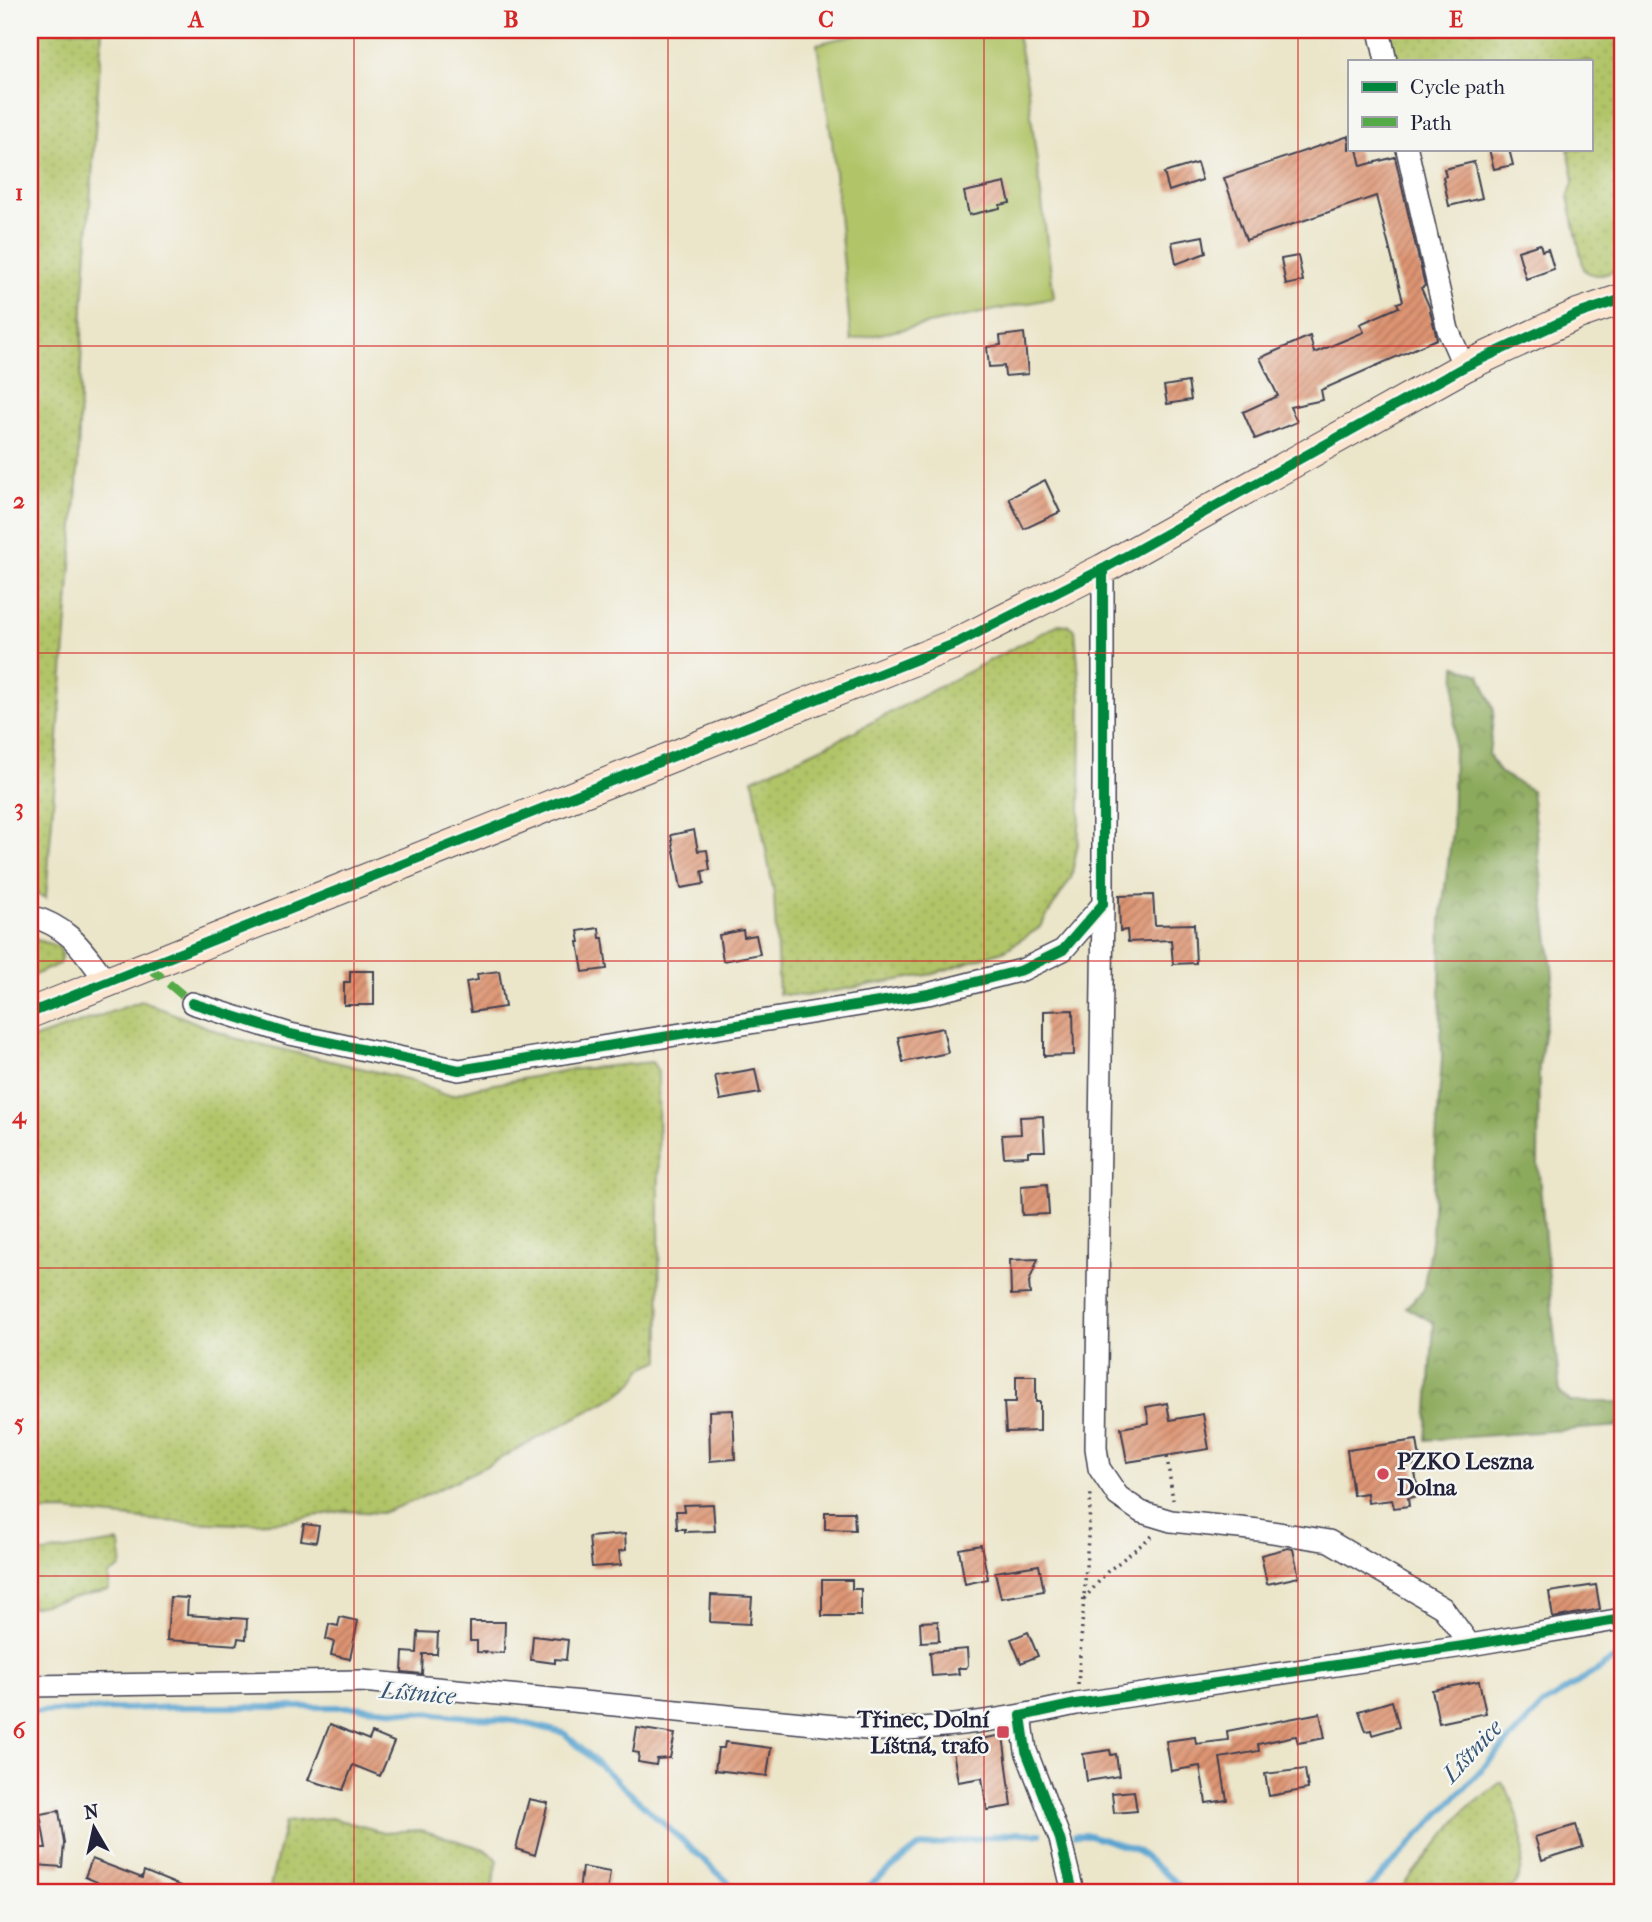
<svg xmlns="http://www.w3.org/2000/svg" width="1652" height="1922" font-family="'IM FELL French Canon',serif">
<defs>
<pattern id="grass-dots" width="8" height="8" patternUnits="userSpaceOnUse" patternTransform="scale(1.75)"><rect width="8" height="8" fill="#b1c468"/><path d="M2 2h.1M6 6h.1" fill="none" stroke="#98a85b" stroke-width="1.8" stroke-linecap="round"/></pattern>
<pattern id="forest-crowns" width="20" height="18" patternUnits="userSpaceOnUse" patternTransform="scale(1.75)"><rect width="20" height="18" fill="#8caa5c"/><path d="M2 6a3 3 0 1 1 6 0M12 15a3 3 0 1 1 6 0" fill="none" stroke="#728a4d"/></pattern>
<pattern id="building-hatch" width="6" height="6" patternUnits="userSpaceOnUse" patternTransform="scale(1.75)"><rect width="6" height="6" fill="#dd9472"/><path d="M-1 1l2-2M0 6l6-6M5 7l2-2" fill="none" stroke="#b3785f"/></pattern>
</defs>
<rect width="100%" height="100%" fill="#f6f6f2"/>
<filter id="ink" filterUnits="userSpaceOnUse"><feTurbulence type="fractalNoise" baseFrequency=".0143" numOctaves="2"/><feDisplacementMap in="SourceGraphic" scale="14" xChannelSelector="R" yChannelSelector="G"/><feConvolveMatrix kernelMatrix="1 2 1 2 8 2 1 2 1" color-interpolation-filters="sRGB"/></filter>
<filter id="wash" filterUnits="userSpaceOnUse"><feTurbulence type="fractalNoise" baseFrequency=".00686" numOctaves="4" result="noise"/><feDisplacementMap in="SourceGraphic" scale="28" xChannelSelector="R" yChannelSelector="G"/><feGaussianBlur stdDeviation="1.57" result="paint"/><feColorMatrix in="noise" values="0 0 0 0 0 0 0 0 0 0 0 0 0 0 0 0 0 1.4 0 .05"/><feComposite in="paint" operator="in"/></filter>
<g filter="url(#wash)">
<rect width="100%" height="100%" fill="#ebe5c9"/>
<path fill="url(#grass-dots)" stroke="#6a7352" stroke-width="2" d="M30 30H102L83 308 77 486 46 898 30 892Z
M1388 30H1622V268C1608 273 1598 280 1584 270L1568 197 1574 180 1568 149H1591V61H1395Z
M1059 624 1068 625 1075 630 1081 699 1080 812 1078 843 1071 878 1039 928 1005 950 933 974 805 996 779 994 774 894 753 779 836 741Z
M30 938 58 946 62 954 59 964 30 977Z
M142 1001 234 1038 411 1080 442 1094 455 1095 474 1088 568 1070 652 1062 658 1071 660 1360 643 1368 635 1381 618 1395 486 1466 414 1501 381 1513 344 1511 284 1521 236 1524 162 1521 64 1511 30 1512V1040Z
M117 1542 120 1545 122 1561 120 1568 109 1575V1590L30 1607V1555Z
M1501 1782C1521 1804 1534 1871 1508 1892H1400L1405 1883 1465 1810Z
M331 1818 384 1832 421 1830 484 1849 498 1860 491 1892H269L285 1822Z"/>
<path fill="url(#forest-crowns)" stroke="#57664c" stroke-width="2" d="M1456 666 1480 675 1494 711 1489 755 1499 772 1531 790 1553 976 1539 1067 1538 1164 1560 1393 1571 1402H1622V1426L1426 1440 1434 1323 1406 1307 1423 1291 1432 1235 1436 1140 1442 1058 1440 993 1441 920 1452 832Z"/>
<path fill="#b1c468" stroke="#6a7352" stroke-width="2" d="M873 30H1016L1027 83 1054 298 851 340 832 141 817 44Z"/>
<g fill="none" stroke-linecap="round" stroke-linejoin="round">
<path stroke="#56a3cf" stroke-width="6" d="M30 1712 184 1707H354L516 1721 564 1733 739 1892
M1075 1835H1090L1136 1850 1188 1892
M861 1892 918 1847 1017 1833 1040 1834
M1365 1892 1543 1705 1622 1654"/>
</g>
<g id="blocks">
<path fill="url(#building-hatch)" d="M1349 136V149H1357L1361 166 1395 157 1425 286 1421 288 1429 306 1437 339 1321 390 1323 400 1290 407 1297 422 1255 439 1243 412 1278 396 1260 358 1310 336 1314 353 1364 332 1360 324 1399 307 1397 303 1403 301 1376 196 1246 240 1224 178Z
M1489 149H1509L1513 165 1494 169Z
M1474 162 1482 198 1449 206 1443 177 1446 176 1444 169Z
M1197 163 1202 180 1169 191 1164 173Z
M1005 183 1010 203 1000 205V208L969 215 964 192Z
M1203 236 1206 253 1176 264 1172 242Z
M1540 244 1542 251 1548 249 1554 269 1526 279 1518 251Z
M1298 256 1303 281 1286 285 1281 259Z
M1024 333 1028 374 1005 376 1004 366 989 367 987 347 1001 345 1000 336Z
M1188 382 1191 400 1167 404 1164 386Z
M1045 480 1060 512 1024 529 1009 498Z
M694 830 698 851 707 850 710 870 702 871 704 884 681 888 671 835Z
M1153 895 1155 925 1194 924 1196 963 1173 964 1171 940 1128 942 1127 930 1120 931 1119 896Z
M599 928 600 938H603L607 969 583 972 578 942H580L578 931Z
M743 930 744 937 756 935 760 954 723 961 719 935Z
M350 971H374V1005H344V982H350Z
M499 971 505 1007 471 1012 466 982 478 980 477 974Z
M1073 1010 1074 1055 1044 1056V1011Z
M943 1028 948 1053 903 1062 898 1037Z
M755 1069 760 1093 720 1100 715 1076Z
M1043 1116 1045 1151H1028V1156L1004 1157 1002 1135 1021 1134 1020 1117Z
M1047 1184 1049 1214 1022 1215 1021 1186Z
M1038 1259 1029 1282 1030 1294 1011 1295 1010 1260Z
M1016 1376H1036V1402H1040V1431L1006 1432 1004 1402H1016Z
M1167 1403 1170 1420 1203 1414 1209 1449 1127 1462 1121 1428 1149 1423 1146 1407Z
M733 1410 735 1459 710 1461 709 1411Z
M1417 1440 1420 1459 1413 1460 1419 1496 1408 1498 1409 1506 1394 1508 1392 1500 1368 1503 1367 1493 1353 1495 1347 1450Z
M713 1504 715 1531 685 1532V1529H677L676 1511H684L683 1505Z
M825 1512H854L855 1530 825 1529Z
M304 1524 319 1526 316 1542 301 1540Z
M625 1534 626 1550 619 1551 621 1565 592 1567 589 1537Z
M981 1545 988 1579 965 1584 959 1549Z
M1288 1548 1293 1549 1299 1577 1267 1584 1261 1555Z
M1039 1565 1044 1591 1001 1598 995 1572Z
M822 1580H852V1589H861V1616H822Z
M1596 1585 1600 1609 1553 1618 1549 1592Z
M711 1595 752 1597 750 1624 710 1622Z
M170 1597 188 1598 187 1615 247 1619 246 1639 238 1638 237 1645 167 1640Z
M340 1617 358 1621 350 1659 331 1655 334 1642 326 1639 329 1624 338 1626Z
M938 1621 939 1641 921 1642 920 1622Z
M470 1622H505L504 1653 477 1652V1641H470Z
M418 1632 438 1633 437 1654H423L422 1674 402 1672 403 1652 417 1653Z
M1028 1632 1038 1656 1021 1663 1011 1639Z
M533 1636 568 1640 566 1660 555 1659V1663L531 1660Z
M967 1649 968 1665 966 1668H958L959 1674 932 1676 930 1652Z
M1479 1681 1486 1713 1439 1723 1432 1690Z
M1392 1701 1399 1727 1372 1735 1371 1730 1366 1731 1359 1711Z
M1320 1713 1325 1738 1298 1743 1296 1736 1290 1737 1258 1744 1259 1751 1220 1758 1227 1800 1206 1803 1200 1766 1171 1771 1166 1741 1195 1737 1196 1744 1228 1740 1227 1731Z
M330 1724 369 1740 372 1733 394 1742 380 1776 353 1765 343 1790 308 1780Z
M637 1728 675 1734 670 1758 657 1759 656 1765 638 1762 639 1753 633 1752Z
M1003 1735 1012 1806 987 1810 982 1778 958 1782 952 1744Z
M725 1742 771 1748 767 1776 715 1770 718 1748H724Z
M1110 1750 1111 1755 1116 1754 1119 1776 1087 1781 1083 1754Z
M1305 1769 1308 1789 1269 1796 1265 1774Z
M1134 1791 1137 1811 1114 1813 1112 1793Z
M529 1799 548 1803 535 1855 516 1849Z
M59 1811 64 1843 62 1867 36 1865 38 1848H46L40 1814Z
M1576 1825 1583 1847 1542 1860 1535 1837Z
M92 1859 142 1878 144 1871 195 1892H93L97 1882 85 1877Z
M582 1867 610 1872 607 1892H579Z"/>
</g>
</g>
<g filter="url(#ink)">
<use href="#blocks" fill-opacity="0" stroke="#403f50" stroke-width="2"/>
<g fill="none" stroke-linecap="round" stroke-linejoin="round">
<defs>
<path id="street" d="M1379 30 1386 61
M1407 149 1448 330 1464 367
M1103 904 1096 1448 1099 1468 1118 1496 1141 1512 1171 1521 1259 1530 1329 1541 1443 1608 1470 1645
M30 916C71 927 83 951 107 982
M192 1003 290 1034 459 1070 928 994 1022 970 1063 950 1103 904V569
M30 1686 362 1681 877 1730C944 1729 1010 1719 1076 1704L1470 1645 1622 1619
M1021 1716 1026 1751 1060 1839 1073 1892"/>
<path id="secondary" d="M30 1013 957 643 1103 569 1464 367 1578 314 1622 299"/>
</defs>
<use href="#street" stroke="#403f50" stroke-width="24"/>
<use href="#secondary" stroke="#403f50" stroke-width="32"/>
<path stroke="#403f50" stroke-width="3.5" stroke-dasharray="2 5" stroke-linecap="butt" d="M1167 1457 1173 1500
M1084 1599 1107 1572 1152 1536
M1078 1685 1091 1493"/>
<use href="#street" stroke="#fff" stroke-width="21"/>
<use href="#secondary" stroke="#fbe5cf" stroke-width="30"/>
<path stroke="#53aa46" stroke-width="9" stroke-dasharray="18 9" stroke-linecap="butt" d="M148 966 192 1003"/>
<defs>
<path id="cycleway" d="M192 1003 290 1034 459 1070 928 994 1022 970 1063 950 1103 904V569
M30 1013 957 643 1103 569 1464 367 1578 314 1622 299
M1073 1892 1060 1839 1026 1751 1021 1716 1076 1704 1470 1645 1622 1619"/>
</defs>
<use href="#cycleway" stroke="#f6f6f2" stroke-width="15"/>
<use href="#cycleway" stroke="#00873e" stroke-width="10"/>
</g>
</g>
<path fill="none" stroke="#d62828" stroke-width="2" stroke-opacity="0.55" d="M354 30V1892M668 30V1892M984 30V1892M1298 30V1892M30 346H1622M30 653H1622M30 961H1622M30 1268H1622M30 1576H1622"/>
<g fill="#d1495b" stroke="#f6f6f2" stroke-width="2.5">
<circle cx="1383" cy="1474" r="7"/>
<rect x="996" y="1725" width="14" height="14" rx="3.5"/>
</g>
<g text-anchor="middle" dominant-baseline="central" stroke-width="5" stroke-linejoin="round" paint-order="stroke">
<g font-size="23" font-weight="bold" fill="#22223b" stroke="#f6f6f2" text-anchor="start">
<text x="1397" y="1461">PZKO Leszna<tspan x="1397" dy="26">Dolna</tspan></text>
<text x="989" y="1719" text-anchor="end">Třinec, Dolní<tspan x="989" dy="26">Líštná, trafo</tspan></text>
</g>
<g font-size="24" font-style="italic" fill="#375676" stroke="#f6f6f2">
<text transform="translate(418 1693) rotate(5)">Líštnice</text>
<text transform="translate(1472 1751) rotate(-47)">Líštnice</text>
</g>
</g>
<rect width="1652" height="1922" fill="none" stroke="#f6f6f2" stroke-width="77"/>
<rect x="1348" y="60" width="245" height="91" fill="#f6f6f2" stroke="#a1a1a9" stroke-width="2"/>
<rect x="1362" y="82" width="35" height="10" fill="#00873e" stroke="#a1a1a9" stroke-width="2"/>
<text x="1410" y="94" font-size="21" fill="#22223b">Cycle path</text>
<rect x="1362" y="117" width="35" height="10" fill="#53aa46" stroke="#a1a1a9" stroke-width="2"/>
<text x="1410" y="130" font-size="21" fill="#22223b">Path</text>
<g transform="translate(94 1828) rotate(351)" stroke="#f6f6f2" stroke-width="5" paint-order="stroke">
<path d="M0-5L12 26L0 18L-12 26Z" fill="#22223b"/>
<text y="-10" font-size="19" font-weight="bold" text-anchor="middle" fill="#22223b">N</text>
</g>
<rect x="38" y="38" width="1576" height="1846" fill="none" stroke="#d62828" stroke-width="2.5"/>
<g font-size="23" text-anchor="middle" font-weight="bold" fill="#d62828">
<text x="196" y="27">A</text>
<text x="511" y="27">B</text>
<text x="826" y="27">C</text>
<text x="1141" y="27">D</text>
<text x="1456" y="27">E</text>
<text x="19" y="200">1</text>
<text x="19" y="508">2</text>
<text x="19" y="815">3</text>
<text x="19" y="1123">4</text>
<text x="19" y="1430">5</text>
<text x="19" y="1738">6</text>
</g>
</svg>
